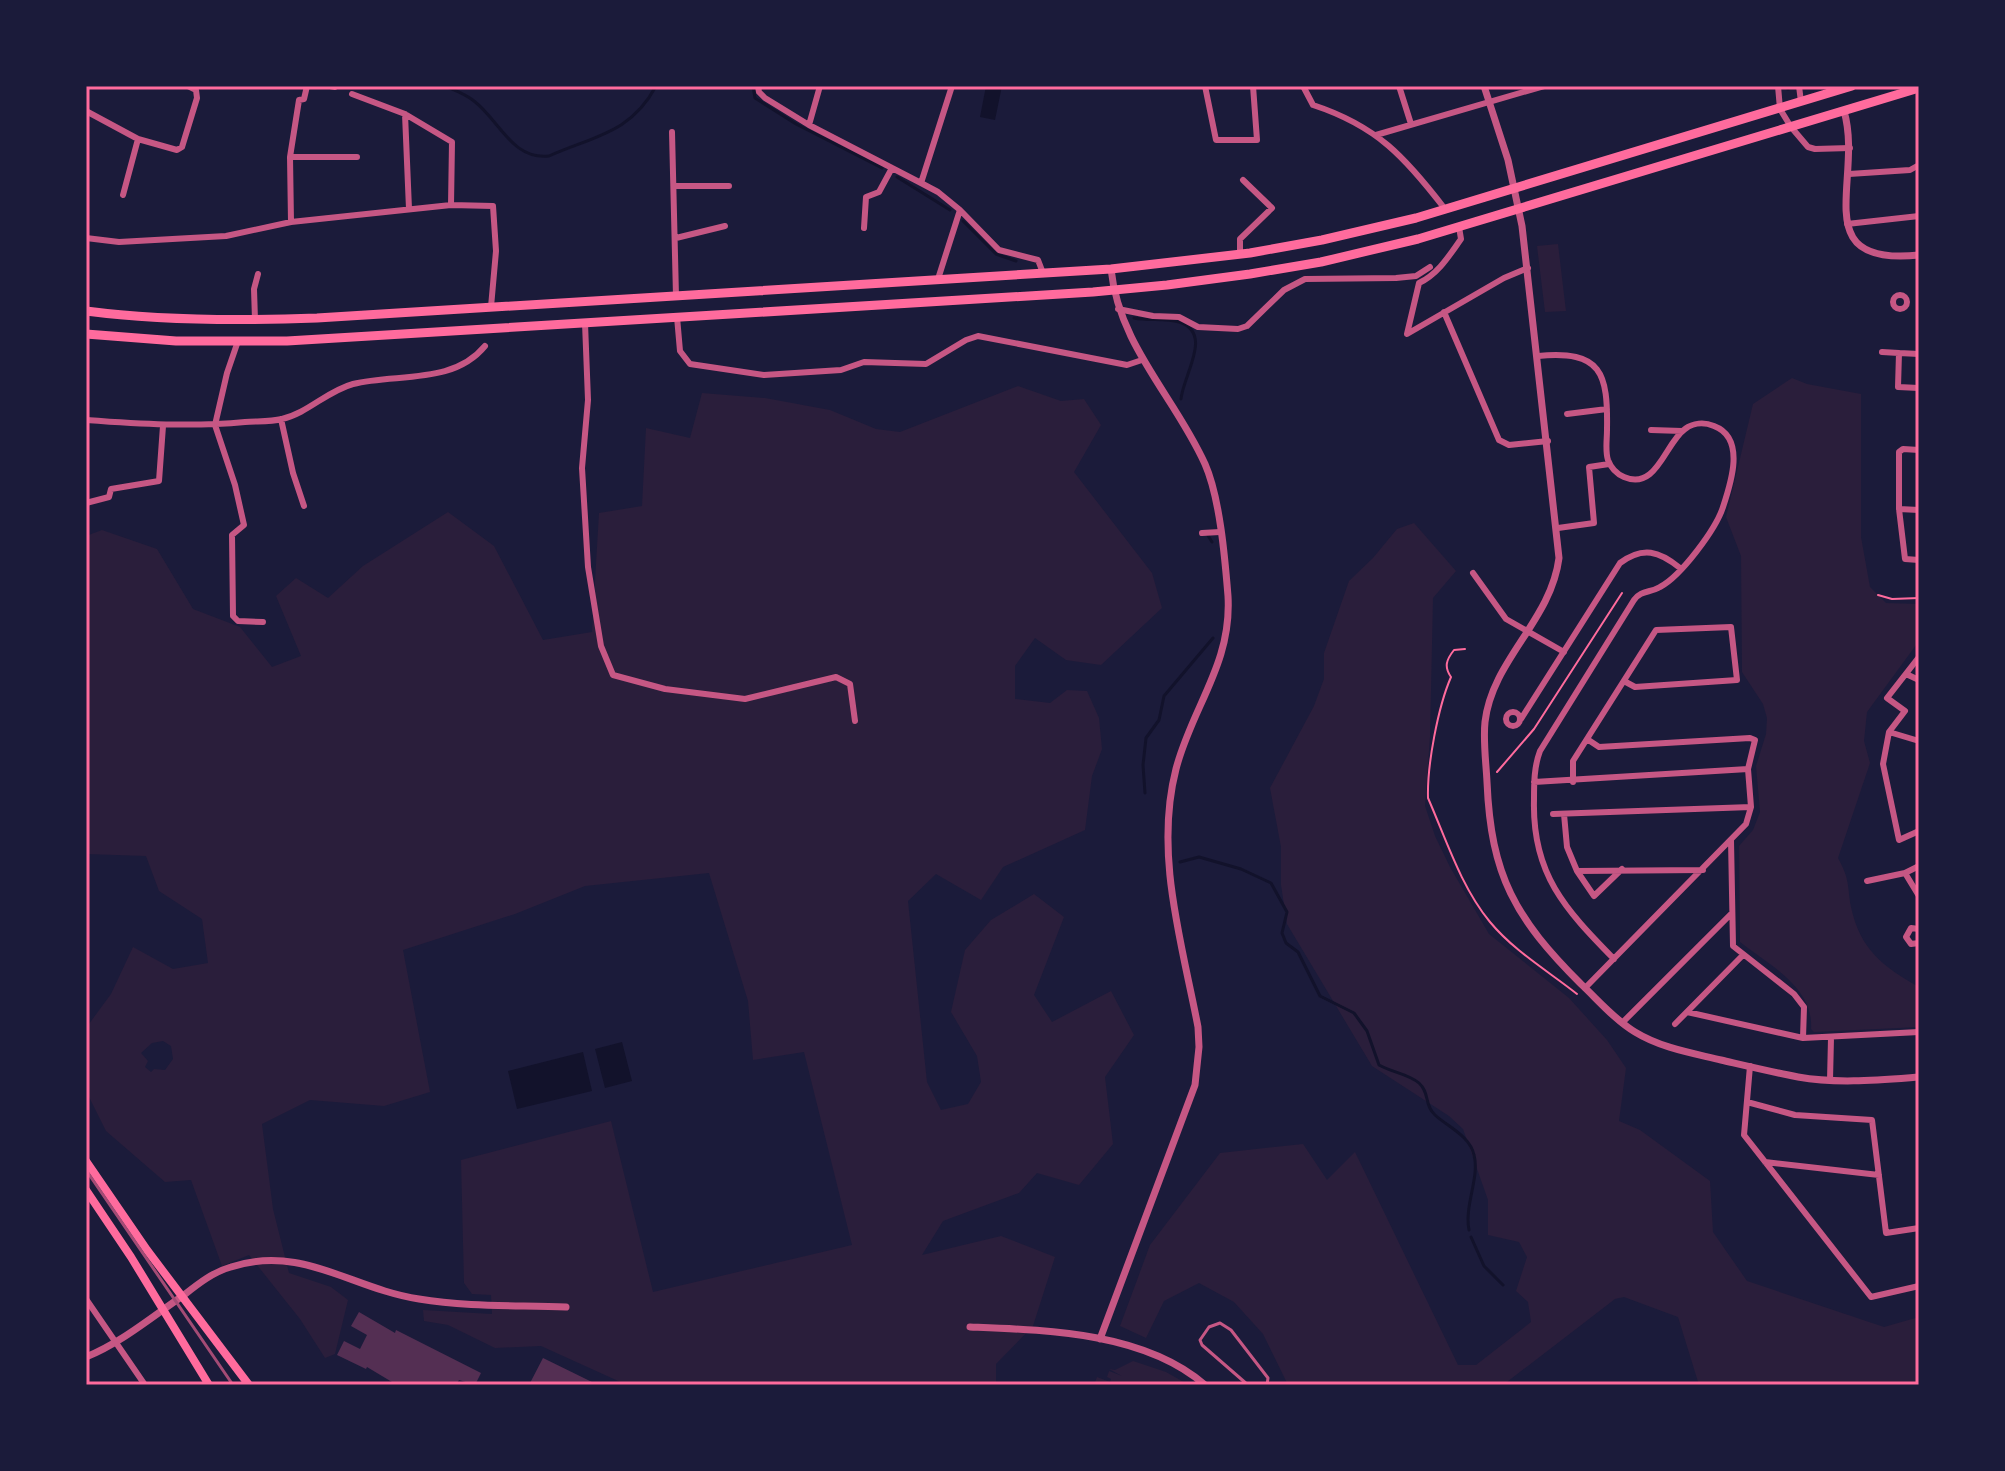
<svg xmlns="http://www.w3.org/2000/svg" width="2005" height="1471" font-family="Inter,sans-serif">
<rect width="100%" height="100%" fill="#1b1b3a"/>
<path fill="#2a1e3b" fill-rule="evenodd" d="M1558 244 1566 311 1545 312 1537 246Z
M1792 378 1807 384 1861 394V537L1870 587 1886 603 1919 604V641L1867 712 1864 741 1870 763 1838 858C1850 880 1847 884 1851 907 1860 949 1883 967 1919 987V1027L1814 1032 1811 1029C1814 987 1769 965 1740 942L1739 846 1753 830 1760 812 1756 766 1766 734 1767 718 1763 704 1742 672 1741 556 1726 517 1753 404Z
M1018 386 1061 401 1084 399 1101 425 1074 472 1152 573 1162 608 1101 665 1066 660 1035 638 1015 666V699L1050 703 1067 690 1087 691 1099 718 1102 749 1092 776 1085 830 1003 867 981 900 936 874 908 901 927 1082 941 1110 968 1104 981 1082 977 1056 951 1012 965 950 991 920 1034 894 1064 917 1034 995 1052 1022 1111 991 1134 1035 1105 1077 1113 1144 1079 1185 1037 1173 1019 1193 943 1221 922 1255 1001 1236 1055 1257 1033 1326 996 1364V1385H627L541 1346 495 1348 448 1325 424 1321 423 1310 492 1314 491 1295 472 1294 464 1283 461 1160 611 1121 653 1292 852 1245 804 1052 753 1060 748 1001 709 873 585 886 515 914 403 950 430 1092 384 1106 310 1100 262 1124 273 1209 289 1273 331 1287 348 1300 335 1354 325 1358 300 1319 249 1255 222 1266 191 1180 165 1182 106 1131 86 1091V1028L111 994 133 947 173 969 208 963 202 919 159 891 146 856 86 854V536L102 530 157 549 193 609 240 627 272 667 301 656 276 596 296 578 328 598 363 566 448 512 494 546 543 640 592 632 599 513 642 506 646 428 690 438 702 393 765 398 830 410 876 429 900 432ZM163 1041 171 1046 173 1059 165 1070 154 1069 151 1072 145 1067 148 1061 141 1053 152 1043Z
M1414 523 1456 571 1433 598 1430 737 1425 806 1435 836 1450 867 1489 934 1569 998 1607 1040 1626 1068 1619 1121 1640 1130 1710 1181 1713 1232 1747 1281 1884 1327 1919 1317V1385H1699L1678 1317 1624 1297 1615 1299 1503 1385H1288L1263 1334 1234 1302 1199 1283 1164 1301 1146 1338 1120 1326 1150 1245 1220 1153 1303 1144 1327 1180 1355 1152 1458 1365H1476L1531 1322 1528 1302 1516 1291 1527 1257 1519 1242 1488 1235V1200L1463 1129 1449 1116 1372 1066 1287 924 1281 885V847L1270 788 1314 706 1324 679V653L1349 581 1373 558 1397 529Z
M1133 1361 1166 1372 1189 1385H1094L1097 1377 1110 1382 1111 1379 1107 1377 1109 1371 1122 1376 1109 1369 1115 1370Z"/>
<path fill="#12122b" d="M986 86H1002L995 120 980 117Z
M622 1042 632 1081 605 1088 595 1049Z
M583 1052 592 1091 517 1109 508 1071Z"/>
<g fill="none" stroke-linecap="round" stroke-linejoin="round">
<path stroke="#12122b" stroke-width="3" d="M445 86C454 90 466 94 474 101 500 121 512 160 549 156 594 136 631 133 656 86
M753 86 755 98 796 124 882 168
M1788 86V89
M897 177 950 210
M963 221 996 254 1016 261
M1134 318C1148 321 1165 318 1179 322 1214 333 1183 375 1181 399
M1207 534 1212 542
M1145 793 1143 765 1146 738 1159 720 1164 696 1213 638
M1180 862 1199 857 1241 869 1271 883 1287 912 1282 933 1286 943 1298 952 1320 996 1354 1013 1367 1031 1379 1065C1391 1072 1409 1074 1419 1083 1430 1093 1424 1105 1435 1115 1448 1127 1470 1136 1474 1155 1480 1177 1464 1206 1469 1230
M1471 1237 1484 1266 1503 1285"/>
</g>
<path fill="#542f53" d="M359 1312 395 1333 396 1330 481 1373 475 1385 459 1380 456 1385H397L367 1367 366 1369 337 1355 344 1341 360 1349 367 1335 351 1326Z
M543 1358 592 1382 591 1385H529Z"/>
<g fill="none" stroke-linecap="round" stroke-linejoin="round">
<path stroke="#ff6b9d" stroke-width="2" d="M1878 595 1892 599 1919 598
M1465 649 1454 650C1446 660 1444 667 1451 677 1438 707 1427 765 1428 798 1446 839 1461 887 1490 922 1514 951 1548 971 1577 994
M1497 772 1534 729 1622 593"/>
<path stroke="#c65784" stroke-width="3" d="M1248 1385 1202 1345 1200 1340 1209 1327 1220 1323 1231 1330 1268 1378 1267 1385"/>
<path stroke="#c65784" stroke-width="6" d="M330 86 335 87
M758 86 759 92 765 98 809 125 921 183
M1205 86 1216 140H1257L1253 86
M1303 86 1313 105C1377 126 1405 157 1445 209
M1399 86 1411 124
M1778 86 1780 109 1791 127 1808 147 1815 149 1850 148
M1799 86 1801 102
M352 94 405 114 452 142 451 205
M86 111 138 139 177 150 182 147 197 98 196 90 188 86
M405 114 409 209
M809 125 820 86
M672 132 676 296
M1376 135 1544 86
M290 157H357
M1849 174 1910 170 1919 165
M674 186H729
M123 195 138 139
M960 210 999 250 1038 260 1043 273
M291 222 290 157 299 100 304 99 307 86
M1847 224 1919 216
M1459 227 1461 239C1449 256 1438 274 1419 283L1407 334 1504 278 1528 268
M864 228 866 197 879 192 892 168
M86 238 119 242 226 236 291 222 451 205 493 206 496 251 491 307
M676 238 725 226
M1240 254V239L1272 208 1243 180
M938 279 960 210 938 192 921 183 952 86
M1893 302a7 7 0 1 1 14 0a7 7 0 1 1-14 0Z
M1118 309 1153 316 1179 317 1198 327 1238 329 1247 326 1284 290 1305 279 1396 278 1416 276 1430 267
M1444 312 1499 440 1509 445 1548 441
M677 317 680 351 690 364 764 375 841 370 864 362 926 364 966 340 978 336 1127 365 1142 360
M255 320 254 289 258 274
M585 323 588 400 582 468 588 567 601 646 613 675 665 689 745 699 836 677 850 684 855 721
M238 341 227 373 215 425 235 485 244 525 232 535 233 616 238 621 263 622
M1882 352 1899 353
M1919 354 1899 353 1898 387 1919 388
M1538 356C1602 350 1608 373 1607 430 1607 440 1605 451 1608 460 1611 468 1617 474 1624 477 1657 491 1665 443 1685 429 1693 423 1704 422 1714 426 1746 438 1731 483 1723 507 1716 529 1681 576 1660 587 1650 593 1641 590 1634 600L1540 751C1534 767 1534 783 1534 800 1532 874 1565 909 1614 959
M1567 414 1607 409
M281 419 293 473 304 506
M86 420C140 424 192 427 245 422 257 421 270 422 282 419 308 413 327 391 353 384 397 373 453 385 485 346
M1651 430 1682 431
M1919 450 1903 449 1899 452V509L1905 559 1919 560
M86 503 109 497 111 489 159 481 163 426
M1899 509 1919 510
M1558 528 1594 523 1589 467 1609 464
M1202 533 1220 532
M1473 573 1506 619 1564 652
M1919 657 1887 698 1905 711 1889 732 1883 764 1899 840 1919 831
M1906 674 1919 680
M1506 719a7 7 0 1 1 14 0a7 7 0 1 1-14 0Z
M1521 719 1620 563C1643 546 1659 551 1680 568
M1889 732 1919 741
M1534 782 1748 769
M1573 782V761L1656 630 1731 627 1737 680 1635 687 1624 681
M1553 814 1751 807
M1564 814 1567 847 1577 871 1703 870
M1731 840 1733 946 1794 994 1804 1007 1803 1038
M1577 871 1594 896 1622 869
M1905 873 1919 896
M1867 881 1905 873 1919 866
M1919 929 1911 928 1906 937 1911 944 1919 943
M1585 988 1746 824 1751 807 1748 769 1755 740 1750 738 1599 747 1587 739
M1687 1012 1803 1038 1919 1032
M1622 1023 1732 913
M1675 1024 1743 955
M1750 1066 1744 1135 1871 1297 1919 1286
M1830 1080 1831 1038
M1747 1102 1795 1115 1872 1120 1886 1233 1919 1228
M1765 1162 1879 1175
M86 1299 145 1385"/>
<path stroke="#c65784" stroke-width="7" d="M1484 86 1508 160 1522 226 1559 558C1551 621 1492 660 1485 722 1483 741 1486 762 1487 782 1491 876 1515 918 1581 984 1598 1000 1615 1020 1635 1032 1661 1048 1692 1053 1721 1060 1747 1066 1772 1072 1798 1077 1837 1084 1879 1080 1919 1077
M1844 111C1864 179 1805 267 1919 255
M970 1327C1046 1330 1144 1332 1205 1385
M1100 1339 1195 1085 1199 1047 1198 1027C1182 943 1154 854 1176 769 1192 707 1232 664 1228 596 1225 559 1220 498 1205 464 1175 397 1119 346 1111 269
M86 1357C121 1343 153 1316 184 1295 198 1284 213 1272 231 1267 302 1244 352 1289 419 1299 467 1307 517 1305 566 1307"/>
<path stroke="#ff6b9d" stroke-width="8" d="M86 1161 147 1250 249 1385
M86 1190 131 1257 209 1385"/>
<path stroke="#ff6b9d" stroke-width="9" d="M86 311C163 321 240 321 317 318L1111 269 1250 253 1322 240 1416 218 1852 86
M86 334 176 341H287L1093 292 1167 285 1250 274 1321 262 1418 239 1919 88"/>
<path stroke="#a44b75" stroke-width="3" d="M86 1170 233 1385"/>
</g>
<rect width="2005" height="1471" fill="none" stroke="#1b1b3a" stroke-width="176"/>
<rect x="88" y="88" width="1829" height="1295" fill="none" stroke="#ff6b9d" stroke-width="3"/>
</svg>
